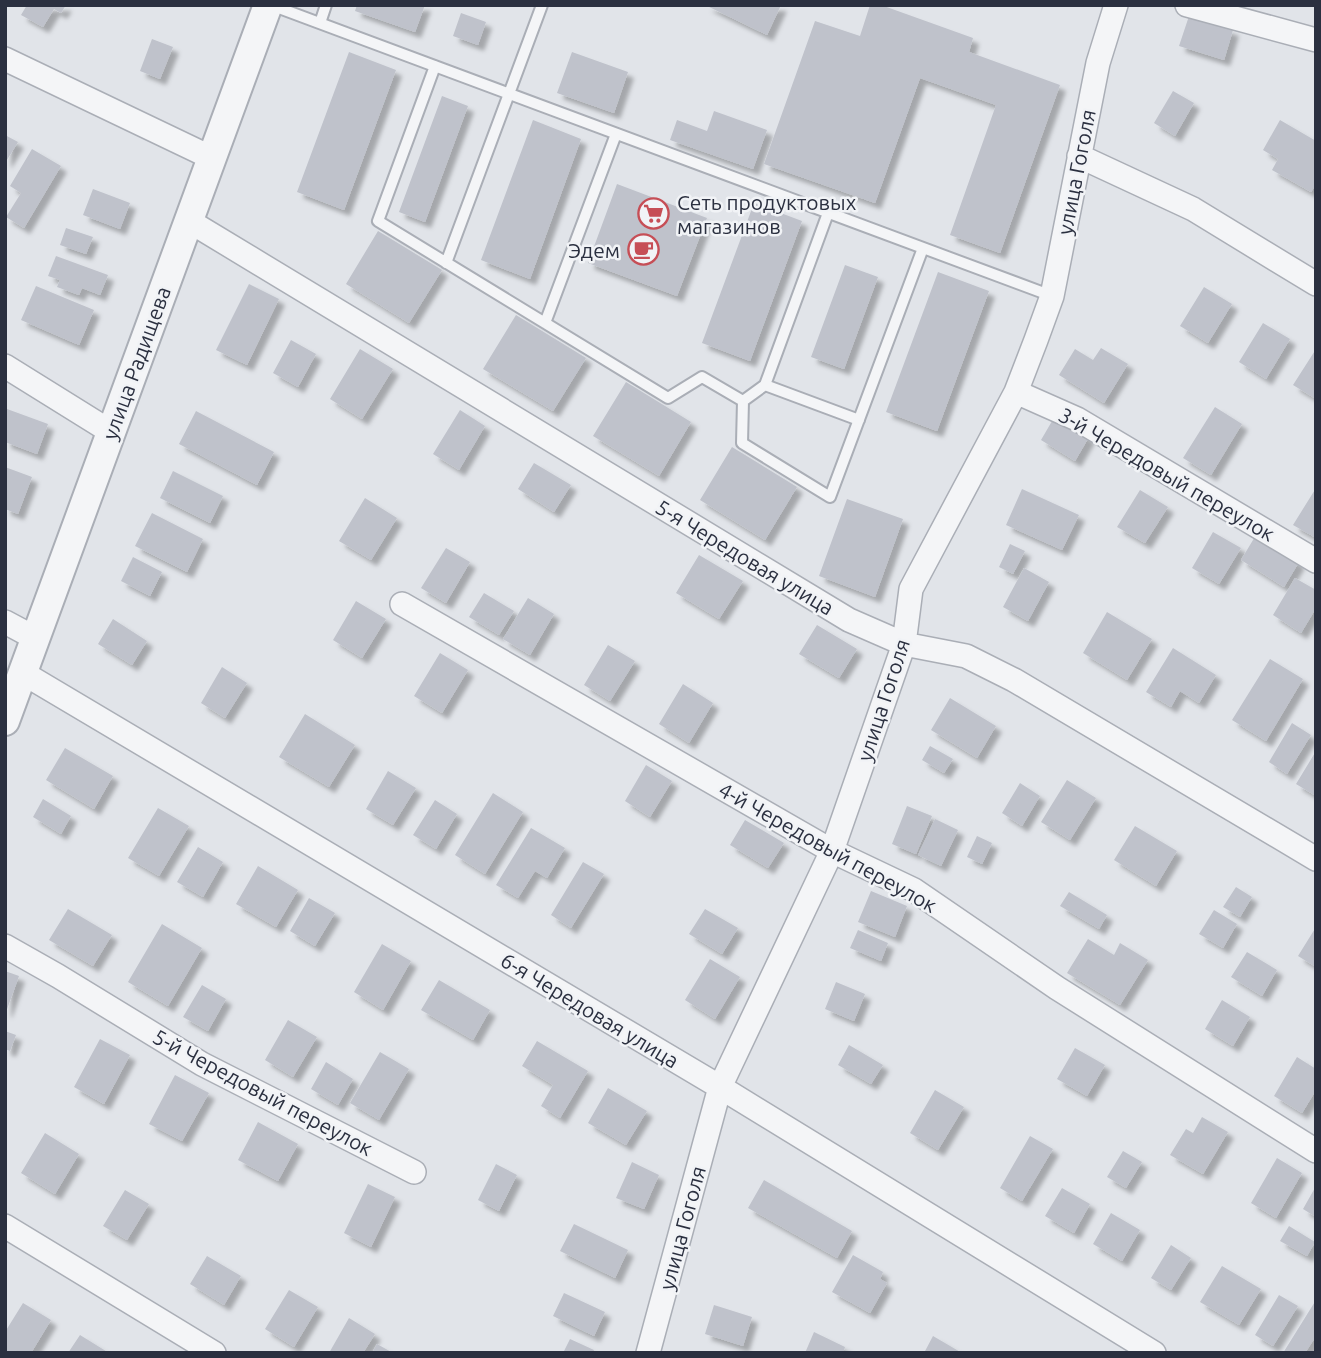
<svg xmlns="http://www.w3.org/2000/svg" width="1321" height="1358" font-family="Ubuntu,sans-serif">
<defs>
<filter id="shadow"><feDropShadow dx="6" dy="6" stdDeviation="2" flood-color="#0004"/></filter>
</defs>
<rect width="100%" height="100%" fill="#e1e4e9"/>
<path fill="#bfc2cb" filter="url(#shadow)" d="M27 5H66L61 13 54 9 43 27 21 15Z
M357 5H425L415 32 355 11Z
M705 5H781L767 35Z
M870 5H881L973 38 969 52 1060 85 1000 253 950 235 996 105 920 78 875 203 764 164 815 21 860 36Z
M461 13 486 22 478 45 453 36Z
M1189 16 1233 30 1224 60 1179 46Z
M152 39 173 47 160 79 140 71Z
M349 52 396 70 344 210 297 192Z
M572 52 628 72 614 113 557 93Z
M1173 91 1194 103 1175 136 1154 123Z
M442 96 468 106 425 222 399 212Z
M714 111 767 130 753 169 670 140 677 120 707 131Z
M533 120 581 139 530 279 481 260Z
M1280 120 1316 141V184L1311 192 1272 170 1278 159 1263 150Z
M5 135 18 142 5 163Z
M32 149 61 166 24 228 6 217 21 193 10 186Z
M617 184 707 218 677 296 588 263Z
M93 189 130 203 120 229 83 215Z
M754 203 802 221 750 361 702 343Z
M66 228 93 237 86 254 60 245Z
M378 231 442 270 409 323 346 284Z
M56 256 108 275 100 295 82 288 79 295 57 287 60 280 48 276Z
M845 265 878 277 844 369 811 357Z
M938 272 989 291 937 431 886 412Z
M249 284 279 299 247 365 216 350Z
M36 286 94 310 79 345 21 320Z
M1204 287 1232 304 1208 343 1180 326Z
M516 315 586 358 553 411 483 369Z
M1263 323 1290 339 1266 379 1239 362Z
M291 340 316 354 298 387 273 373Z
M1101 348 1128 364 1104 403 1059 375 1075 349 1093 360Z
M360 349 393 369 362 419 330 399Z
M1316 349V399L1293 385Z
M626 382 691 422 659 476 593 436Z
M1215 407 1242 424 1211 475 1183 458Z
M7 409 48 424 37 454 5 442Z
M460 410 485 426 459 470 433 454Z
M196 411 274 452 257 485 179 444Z
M1055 416 1089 437 1075 461 1041 440Z
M732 447 797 487 765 540 700 500Z
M534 463 571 485 554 512 518 489Z
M5 467 32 477 18 514 5 509Z
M173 471 223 496 210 523 160 498Z
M1316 488V538L1293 525Z
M1022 489 1079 515 1062 550 1006 525Z
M1140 490 1168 507 1145 543 1117 527Z
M365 498 397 518 371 560 339 541Z
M847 499 903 519 875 597 819 576Z
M152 513 203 539 187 572 135 546Z
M1213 532 1241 548 1219 584 1192 568Z
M1256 535 1299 562 1284 587 1241 560Z
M1010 544 1025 551 1013 574 999 567Z
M446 548 470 562 446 603 421 588Z
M699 555 743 581 719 619 676 593Z
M133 557 162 572 150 596 121 581Z
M1024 568 1049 582 1028 621 1003 607Z
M1295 578 1316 590V608L1301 633 1273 615Z
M484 593 514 611 499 635 469 617Z
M528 598 554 614 530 655 503 639Z
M356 601 386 619 362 658 333 640Z
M1107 612 1152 639 1127 680 1083 653Z
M113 619 147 641 132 665 98 644Z
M817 625 857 649 839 678 799 654Z
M608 645 635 661 610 701 584 685Z
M1173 648 1216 675 1199 703 1180 691 1171 707 1146 692Z
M440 653 468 670 442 713 414 696Z
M1270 659 1303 679 1266 741 1232 720Z
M222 667 247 683 225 718 201 703Z
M683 684 713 703 689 743 659 724Z
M950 698 996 726 977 758 931 730Z
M305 714 355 745 329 787 279 757Z
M1292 723 1311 735 1287 774 1269 762Z
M930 746 953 759 944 773 922 760Z
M65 748 113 776 94 809 46 780Z
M1316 751V796L1296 784Z
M646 765 672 781 650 817 625 801Z
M388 771 416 788 393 825 366 809Z
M1067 780 1096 798 1070 840 1041 822Z
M1020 783 1040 796 1022 826 1002 813Z
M493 793 523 812 485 874 455 855Z
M43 799 71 816 61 834 33 817Z
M435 800 457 814 436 849 413 835Z
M907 806 932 816 916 854 892 844Z
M158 808 189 826 159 876 128 858Z
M935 819 958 830 941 866 918 855Z
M745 820 784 843 768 868 730 845Z
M1135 826 1177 851 1156 886 1114 860Z
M531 828 565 848 547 878 535 871 518 898 496 885Z
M977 836 992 843 982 864 967 857Z
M198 847 223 862 203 897 177 882Z
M583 862 604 874 571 928 551 915Z
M258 866 298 890 276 927 236 904Z
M1236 887 1252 897 1240 917 1223 907Z
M871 891 907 906 895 937 858 922Z
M1069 892 1107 915 1099 929 1060 906Z
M309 898 335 913 315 946 290 931Z
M68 909 112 935 93 966 49 940Z
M705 909 738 928 722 954 689 934Z
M1214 910 1237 924 1223 948 1199 934Z
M162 924 202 948 168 1006 128 982Z
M1316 927V967L1298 956Z
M858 930 888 943 881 961 850 948Z
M1088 939 1114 955 1120 943 1148 960 1120 1005 1067 973Z
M382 944 411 961 383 1010 354 992Z
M1247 952 1277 970 1262 996 1231 977Z
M710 959 740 977 715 1019 685 1000Z
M5 971 19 976 6 1012H5Z
M439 980 490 1010 473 1040 421 1010Z
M836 982 865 994 854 1021 825 1009Z
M202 985 226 999 208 1031 183 1017Z
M1222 1000 1250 1017 1233 1046 1205 1029Z
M288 1020 317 1037 293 1077 265 1060Z
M5 1031 16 1035 10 1051 5 1049Z
M100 1039 130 1055 104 1104 74 1087Z
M537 1041 588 1071 560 1118 541 1106 553 1085 522 1066Z
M849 1045 883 1065 871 1084 838 1065Z
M1075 1048 1105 1065 1087 1096 1057 1079Z
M380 1052 409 1069 379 1120 350 1103Z
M1297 1057 1316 1069V1090L1302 1113 1274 1096Z
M326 1062 353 1079 338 1105 311 1089Z
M175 1075 209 1093 182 1141 149 1124Z
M608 1088 647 1111 626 1145 588 1123Z
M935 1090 964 1107 938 1150 910 1133Z
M1202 1117 1228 1132 1203 1174 1170 1155 1186 1129 1193 1133Z
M258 1122 298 1144 278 1181 238 1160Z
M45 1133 79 1154 55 1194 21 1173Z
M1030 1136 1053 1149 1022 1201 1000 1188Z
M1123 1151 1142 1162 1126 1188 1107 1177Z
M1277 1158 1302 1173 1276 1218 1251 1203Z
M632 1162 659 1175 644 1209 616 1198Z
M496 1164 517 1175 499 1211 478 1200Z
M764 1180 852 1231 837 1258 748 1208Z
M368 1184 395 1197 371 1247 344 1233Z
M1316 1186V1217L1303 1209Z
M1062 1188 1090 1204 1074 1233 1045 1216Z
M125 1190 149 1204 127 1240 103 1226Z
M1111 1213 1140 1230 1122 1261 1093 1244Z
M574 1224 628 1250 615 1278 560 1251Z
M1289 1226 1315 1242 1307 1256 1280 1241Z
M1171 1245 1191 1258 1171 1290 1151 1278Z
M853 1255 883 1272 880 1279 887 1283 870 1313 832 1292Z
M207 1256 241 1276 224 1305 190 1284Z
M1222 1266 1261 1289 1239 1325 1200 1302Z
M289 1290 318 1307 294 1347 265 1329Z
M564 1293 605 1312 594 1336 553 1316Z
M1279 1295 1298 1306 1273 1346 1255 1335Z
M1316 1300V1336L1305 1353H1283Z
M23 1303 51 1320 31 1353H22L17 1350 15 1353H5V1332Z
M714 1305 752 1317 743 1346 705 1334Z
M349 1318 375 1334 363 1353H329Z
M814 1332 845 1347 843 1353H805Z
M80 1335 109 1353H68Z
M933 1336 962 1353H924Z
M570 1339 594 1350 593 1353H563Z
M377 1344 393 1353H372Z"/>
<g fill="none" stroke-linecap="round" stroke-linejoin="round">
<defs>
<path id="service" d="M271 5 1052 296
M320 23 326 5
M435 66 378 221 668 398 702 377 743 401 742 443 830 497 923 248
M446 263 542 5
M545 323 616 134
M765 385 859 420
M743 401 765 385 828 213"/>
<path id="minor" d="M1187 5 1316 40
M5 59 212 158
M1079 156 1193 209 1316 284
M189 221 849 620 904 644 966 656 1014 680 1316 859
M5 366 111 432
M1016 392 1077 419 1316 561
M402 604 832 851 914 890 1057 988 1316 1151
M5 622 35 638
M23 673 720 1087 1154 1353
M5 946 58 976 202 1064 414 1172
M5 1226 214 1353
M648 1353 720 1087 832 851 904 644 911 589 1016 392 1036 340 1052 296 1098 63 1116 5"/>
<path id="tertiary" d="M5 721 268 5"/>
</defs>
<use href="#service" stroke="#aaaeb6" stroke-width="14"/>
<use href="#minor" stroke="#aaaeb6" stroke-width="26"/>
<use href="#tertiary" stroke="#aaaeb6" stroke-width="32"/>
<use href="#service" stroke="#f4f5f7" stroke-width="10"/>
<use href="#minor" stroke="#f4f5f7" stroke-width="23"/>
<use href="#tertiary" stroke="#f4f5f7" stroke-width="28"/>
</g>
<defs>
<symbol id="supermarket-ring" viewBox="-11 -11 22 22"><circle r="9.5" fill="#f1f3f6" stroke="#c64e56" stroke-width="1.5"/><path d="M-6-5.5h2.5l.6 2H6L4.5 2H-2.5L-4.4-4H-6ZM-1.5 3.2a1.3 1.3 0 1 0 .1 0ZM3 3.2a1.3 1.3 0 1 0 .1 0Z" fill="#c64e56"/></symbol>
<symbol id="cafe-ring" viewBox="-11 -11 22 22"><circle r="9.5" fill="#f1f3f6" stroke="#c64e56" stroke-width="1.5"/><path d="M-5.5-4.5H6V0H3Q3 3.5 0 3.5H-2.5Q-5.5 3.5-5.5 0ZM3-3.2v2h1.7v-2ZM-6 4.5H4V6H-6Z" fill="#c64e56"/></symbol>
</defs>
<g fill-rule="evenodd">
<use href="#supermarket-ring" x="636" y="196" width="35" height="35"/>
<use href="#cafe-ring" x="626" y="232" width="35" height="35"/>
</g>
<g text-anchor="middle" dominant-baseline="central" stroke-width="5" stroke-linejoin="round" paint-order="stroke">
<g font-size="21" fill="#2b3040" stroke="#f1f3f6">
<text transform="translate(1076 172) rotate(-79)">улица Гоголя</text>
<text transform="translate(136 363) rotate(-70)">улица Радищева</text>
<text transform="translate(1167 474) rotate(30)">3-й Чередовый переулок</text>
<text transform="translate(745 557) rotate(31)">5-я Чередовая улица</text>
<text transform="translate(883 700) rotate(-72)">улица Гоголя</text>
<text transform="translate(828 847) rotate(29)">4-й Чередовый переулок</text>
<text transform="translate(590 1010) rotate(31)">6-я Чередовая улица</text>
<text transform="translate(263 1092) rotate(28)">5-й Чередовый переулок</text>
<text transform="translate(682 1228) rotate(-75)">улица Гоголя</text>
</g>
<g font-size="21" fill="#2b3040" stroke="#f1f3f6" text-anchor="start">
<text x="677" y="202">Сеть продуктовых<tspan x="677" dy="24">магазинов</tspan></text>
<text x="620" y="250" text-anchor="end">Эдем</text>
</g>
</g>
<rect width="1321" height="1358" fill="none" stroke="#2b3040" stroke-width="14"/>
</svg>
